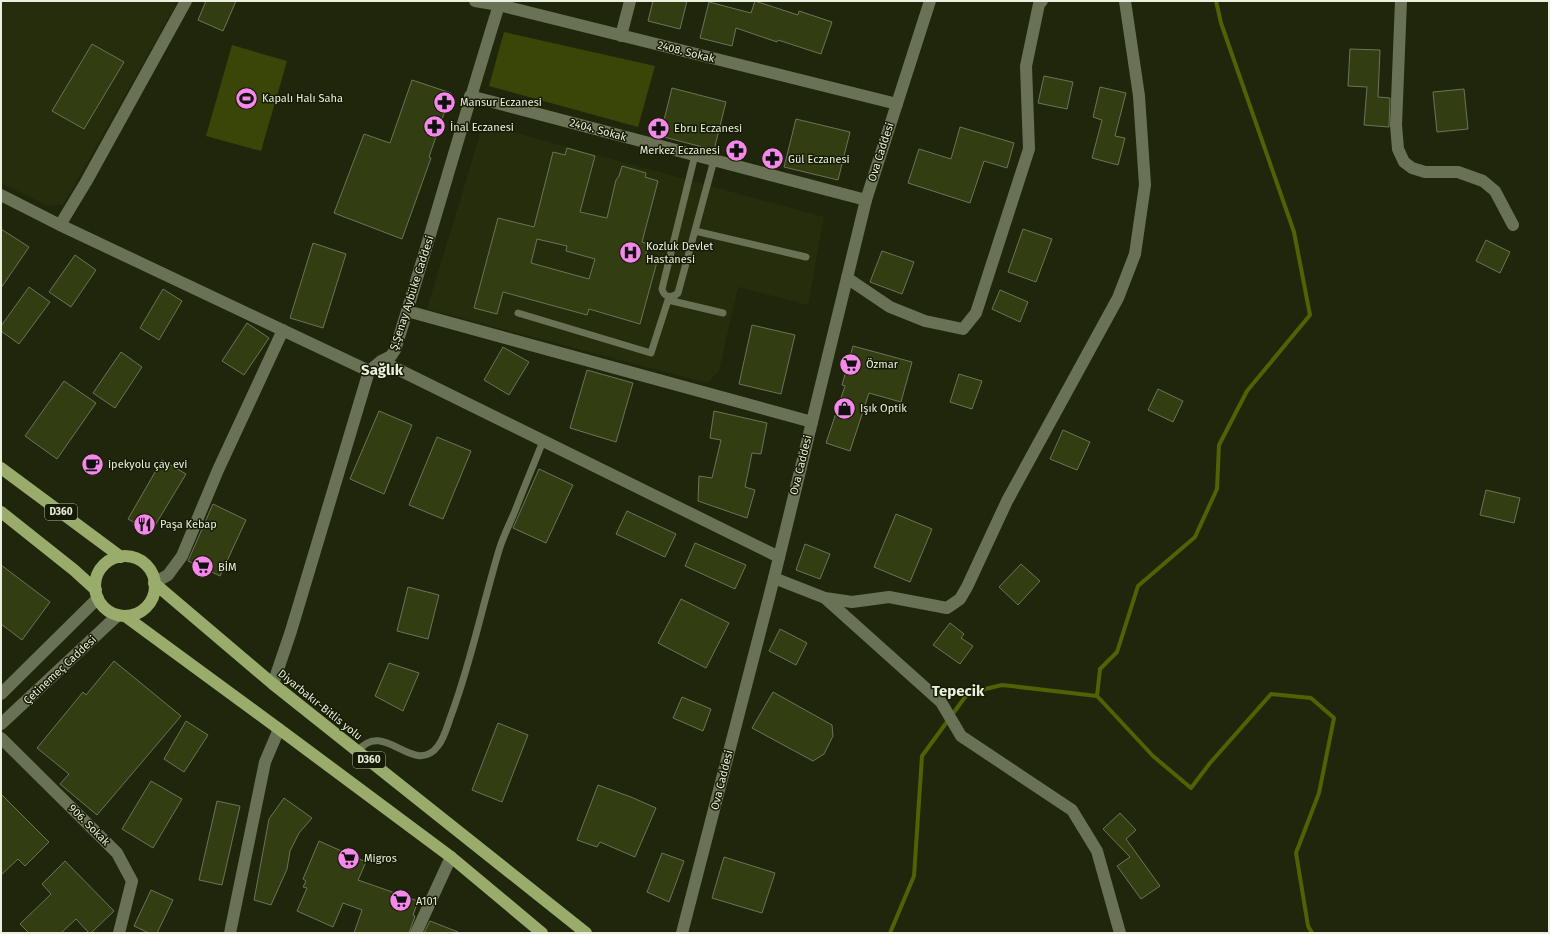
<svg xmlns="http://www.w3.org/2000/svg" width="1550" height="934" font-family="'Fira Sans',sans-serif">
<rect width="100%" height="100%" fill="#20260c"/>
<path fill="#252d0c" d="M1 1H178L64 204 48 206 1 183Z
M483 124 824 217 808 305 738 287 719 371 707 383 427 309Z"/>
<path fill="#394607" d="M504 32 655 66 638 127 489 86Z
M232 45 287 61 261 151 206 136Z"/>
<g fill="none" stroke-linecap="round" stroke-linejoin="round">
<path stroke="#506203" stroke-width="4" d="M1097 696 1100 669 1117 652 1138 586 1195 537 1217 489 1219 445 1247 391 1310 315 1294 232 1221 23 1216 1
M890 933 914 876 922 756 968 693 1002 685 1097 696 1153 756 1191 788 1210 763 1271 694 1311 698 1334 718 1319 793 1296 853 1308 926 1312 933"/>
</g>
<path fill="#333d12" stroke="#6b7457" fill-rule="evenodd" d="M206 1H236L223 31 198 20Z
M653 1H687L680 29 648 21Z
M755 1 798 15 799 11 832 22 821 54 778 40 777 42 736 28 732 46 700 38 709 2 751 13Z
M92 44 124 62 84 129 52 111Z
M1350 49 1380 50 1378 97 1390 98 1389 127 1364 125 1367 87 1348 86Z
M1044 76 1073 82 1067 109 1038 103Z
M412 80 451 93 429 157 431 158 402 239 334 213 364 134 390 143Z
M1100 87 1126 93 1115 136 1125 138 1118 165 1092 158 1102 120 1093 117Z
M672 88 726 102 714 150 660 136Z
M1464 89 1468 129 1437 132 1433 92Z
M796 119 850 132 838 180 784 167Z
M960 127 1014 143 1007 168 984 161 970 203 908 183 919 149 951 159Z
M567 148 595 156 580 212 607 218 616 180 619 176 622 166 646 173 645 177 658 181 642 242 648 244 646 254 658 258 640 324 589 309 587 315 503 292 497 314 474 308 498 218 534 227 553 152 565 155ZM537 239 567 246 566 251 595 259 589 279 531 263Z
M1 229 29 247 1 288Z
M1023 229 1052 239 1036 282 1008 272Z
M1486 240 1510 252 1500 273 1476 261Z
M313 243 346 254 323 328 290 318Z
M882 251 914 262 902 294 870 282Z
M75 255 96 270 71 307 49 292Z
M29 287 50 302 19 344 1 331V326Z
M163 289 182 301 159 340 140 328Z
M1000 290 1028 302 1020 322 992 309Z
M247 323 269 338 244 375 222 361Z
M752 325 795 335 781 394 739 384Z
M853 346 912 362 901 402 869 393 850 451 826 443 845 386 842 385Z
M503 347 529 362 509 395 484 380Z
M121 352 142 367 115 408 93 393Z
M587 370 633 383 616 442 570 428Z
M959 374 982 381 972 409 950 402Z
M64 381 96 403 57 459 25 436Z
M1158 389 1183 401 1173 422 1148 410Z
M379 411 412 425 384 494 350 479Z
M714 411 767 423 761 454 752 453 745 487 755 490 747 518 698 501 699 476 712 478 721 440 710 438Z
M1063 430 1090 442 1077 470 1050 459Z
M437 437 471 451 443 519 409 505Z
M162 460 186 474 151 532 128 519Z
M539 469 573 485 546 543 513 528Z
M1486 490 1520 498 1514 523 1480 515Z
M213 504 246 520 220 576 188 561Z
M627 511 676 534 665 557 616 534Z
M896 514 932 529 910 582 874 567Z
M695 543 746 565 735 589 685 566Z
M805 544 830 554 820 579 796 570Z
M1021 564 1040 581 1018 605 999 587Z
M1 565 50 602 22 640 1 624Z
M408 587 439 595 428 639 397 631Z
M681 599 729 623 706 668 658 643Z
M950 623 964 634 961 638 973 646 960 664 933 645Z
M780 629 807 643 796 665 769 651Z
M114 661 181 716 97 815 60 784 69 774 37 748 83 692 86 695Z
M389 663 419 673 403 711 375 696Z
M773 692 832 725 833 736 824 754 813 761 752 728Z
M682 697 711 709 703 731 673 718Z
M186 721 208 735 184 772 164 759Z
M498 723 528 735 502 802 472 790Z
M151 781 182 799 153 848 122 829Z
M598 785 631 797 656 808 635 857 600 842 597 847 577 840Z
M1 794 49 842 25 866 18 859 1 875Z
M284 798 312 818 299 833 290 851 287 869 271 905 254 900 269 819Z
M217 801 240 806 222 885 199 880Z
M1120 813 1136 830 1126 839 1160 886 1141 899 1117 866 1130 857 1103 829Z
M319 841 366 862 358 880 418 901 413 915 415 916 409 933H354L362 910 343 903 333 927 297 911 307 888 303 887 306 881 303 879Z
M662 853 684 861 669 902 647 892Z
M724 857 775 873 762 913 712 898Z
M65 861 114 911 91 933H89L76 919 61 933H29L20 924 51 894 42 884Z
M151 890 173 900 157 933H149L134 926Z
M430 921 458 932V933H424Z"/>
<g fill="none" stroke-linecap="round" stroke-linejoin="round">
<path stroke="#6a7256" stroke-width="7" d="M695 155 662 289C664 297 671 299 678 293L714 160
M695 231 806 257
M668 300 723 313
M518 313 651 353 669 297
M358 751C384 718 414 778 438 746 445 737 448 723 452 713 472 659 483 602 500 547 504 535 510 523 515 511 524 487 534 464 543 441"/>
<path stroke="#6a7256" stroke-width="12" d="M475 1 499 5 897 104
M1401 1 1396 125 1398 149 1404 162 1412 168 1425 172H1458L1483 181 1495 191 1513 225
M621 36 630 1
M470 96 866 200
M1 195 60 225 369 371
M60 225 86 182 186 1
M847 278 890 307 925 321 963 329 976 313 1029 149 1026 66 1039 4 1042 1
M407 311 812 422
M381 361 779 557
M774 578 825 598 852 602 889 597 947 608 960 599 967 587 1007 501 1118 298 1135 254 1145 185 1139 96 1125 1
M154 583 168 575 182 556 218 470 283 330
M825 598 941 702 961 736 1072 810 1097 851 1120 933
M273 684 291 631 369 371 381 361 391 356 395 350C431 235 463 120 499 5
M1 738 117 853 132 881 119 933
M230 933 265 762 279 729
M416 933 451 857"/>
<path stroke="#6a7256" stroke-width="12" d="M1 694 98 598
M1 724 118 615
M682 933 774 578 866 200 930 1"/>
<path stroke="#9aac6b" stroke-width="12" d="M1 468 121 557
M1 512 74 570 96 590
M95 586a30 30 0 1 1 60 0a30 30 0 1 1-60 0Z
M154 583 273 684 586 933
M125 616 279 729 451 857 542 933"/>
</g>
<defs>
<symbol id="stadium-disc" viewBox="-11 -11 22 22"><circle r="9.5" fill="#f788eb" stroke="#161c04"/><path d="M0-5a6.5 5 0 1 0 0 10a6.5 5 0 1 0 0-10ZM-3.5-1.8h7v3.6h-7Z" fill="#111"/></symbol>
<symbol id="pharmacy-disc" viewBox="-11 -11 22 22"><circle r="9.5" fill="#f788eb" stroke="#161c04"/><path d="M-2-6h4v4h4v4h-4v4h-4v-4h-4v-4h4Z" fill="#111"/></symbol>
<symbol id="hospital-disc" viewBox="-11 -11 22 22"><circle r="9.5" fill="#f788eb" stroke="#161c04"/><path d="M-5-5h3v3.5h4V-5h3V5h-3V1.5h-4V5h-3Z" fill="#111"/></symbol>
<symbol id="supermarket-disc" viewBox="-11 -11 22 22"><circle r="9.5" fill="#f788eb" stroke="#161c04"/><path d="M-6-5.5h2.5l.6 2H6L4.5 2H-2.5L-4.4-4H-6ZM-1.5 3.2a1.3 1.3 0 1 0 .1 0ZM3 3.2a1.3 1.3 0 1 0 .1 0Z" fill="#111"/></symbol>
<symbol id="shop-disc" viewBox="-11 -11 22 22"><circle r="9.5" fill="#f788eb" stroke="#161c04"/><path d="M-5-2.5h2.3a2.7 3.5 0 0 1 5.4 0H5L5.5 6h-11ZM-1.5-2.5h3a1.5 2.3 0 0 0-3 0Z" fill="#111"/></symbol>
<symbol id="cafe-disc" viewBox="-11 -11 22 22"><circle r="9.5" fill="#f788eb" stroke="#161c04"/><path d="M-5.5-4.5H6V0H3Q3 3.5 0 3.5H-2.5Q-5.5 3.5-5.5 0ZM3-3.2v2h1.7v-2ZM-6 4.5H4V6H-6Z" fill="#111"/></symbol>
<symbol id="restaurant-disc" viewBox="-11 -11 22 22"><circle r="9.5" fill="#f788eb" stroke="#161c04"/><path d="M-5-6h1v4h1v-4h1v4h1v-4h1v5L-1.5 .5V6h-2V.5L-5-1ZM5-6V6H3V1.5H1.5Q1.5-4 5-6Z" fill="#111"/></symbol>
</defs>
<g fill-rule="evenodd">
<use href="#stadium-disc" x="234" y="86" width="25" height="25"/>
<use href="#pharmacy-disc" x="432" y="90" width="25" height="25"/>
<use href="#pharmacy-disc" x="422" y="114" width="25" height="25"/>
<use href="#pharmacy-disc" x="646" y="116" width="25" height="25"/>
<use href="#pharmacy-disc" x="724" y="138" width="25" height="25"/>
<use href="#pharmacy-disc" x="760" y="146" width="25" height="25"/>
<use href="#hospital-disc" x="618" y="240" width="25" height="25"/>
<use href="#supermarket-disc" x="838" y="352" width="25" height="25"/>
<use href="#shop-disc" x="832" y="396" width="25" height="25"/>
<use href="#cafe-disc" x="80" y="452" width="25" height="25"/>
<use href="#restaurant-disc" x="132" y="512" width="25" height="25"/>
<use href="#supermarket-disc" x="190" y="554" width="25" height="25"/>
<use href="#supermarket-disc" x="336" y="846" width="25" height="25"/>
<use href="#supermarket-disc" x="388" y="888" width="25" height="25"/>
</g>
<g text-anchor="middle" dominant-baseline="central" stroke-width="3" stroke-linejoin="round" paint-order="stroke">
<g fill="#161c04" stroke="#aab09d" stroke-width="1">
<rect x="45" y="504" width="32" height="16" rx="3"/>
<rect x="353" y="752" width="32" height="16" rx="3"/>
</g>
<g font-size="10" font-weight="bold" fill="#eaefdf">
<text x="61" y="512">D360</text>
<text x="369" y="760">D360</text>
</g>
<g font-size="11" fill="#eaefdf" stroke="#161c04">
<text transform="translate(686 52) rotate(14)">2408. Sokak</text>
<text transform="translate(598 130) rotate(15)">2404. Sokak</text>
<text transform="translate(881 152) rotate(-72)">Ova Caddesi</text>
<text transform="translate(412 293) rotate(-72)">Ş.Şenay Aybüke Caddesi</text>
<text transform="translate(801 465) rotate(-76)">Ova Caddesi</text>
<text transform="translate(60 670) rotate(-43)">Çetinemeç Caddesi</text>
<text transform="translate(320 705) rotate(39)">Diyarbakır-Bitlis yolu</text>
<text transform="translate(722 780) rotate(-76)">Ova Caddesi</text>
<text transform="translate(89 825) rotate(45)">906. Sokak</text>
</g>
<g font-size="11" fill="#eaefdf" stroke="#161c04" text-anchor="start">
<text x="262" y="98">Kapalı Halı Saha</text>
<text x="460" y="102">Mansur Eczanesi</text>
<text x="450" y="127">İnal Eczanesi</text>
<text x="674" y="128">Ebru Eczanesi</text>
<text x="720" y="150" text-anchor="end">Merkez Eczanesi</text>
<text x="788" y="159">Gül Eczanesi</text>
<text x="646" y="246">Kozluk Devlet<tspan x="646" dy="13">Hastanesi</tspan></text>
<text x="866" y="364">Özmar</text>
<text x="860" y="408">Işık Optik</text>
<text x="108" y="464">ipekyolu çay evi</text>
<text x="160" y="524">Paşa Kebap</text>
<text x="218" y="567">BİM</text>
<text x="364" y="858">Migros</text>
<text x="416" y="901">A101</text>
</g>
<g font-size="15" font-weight="bold" fill="#eaefdf" stroke="#161c04">
<text x="382" y="370">Sağlık</text>
<text x="958" y="691">Tepecik</text>
</g>
</g>
<rect width="1550" height="934" fill="none" stroke="#eaefdf" stroke-width="4"/>
</svg>
